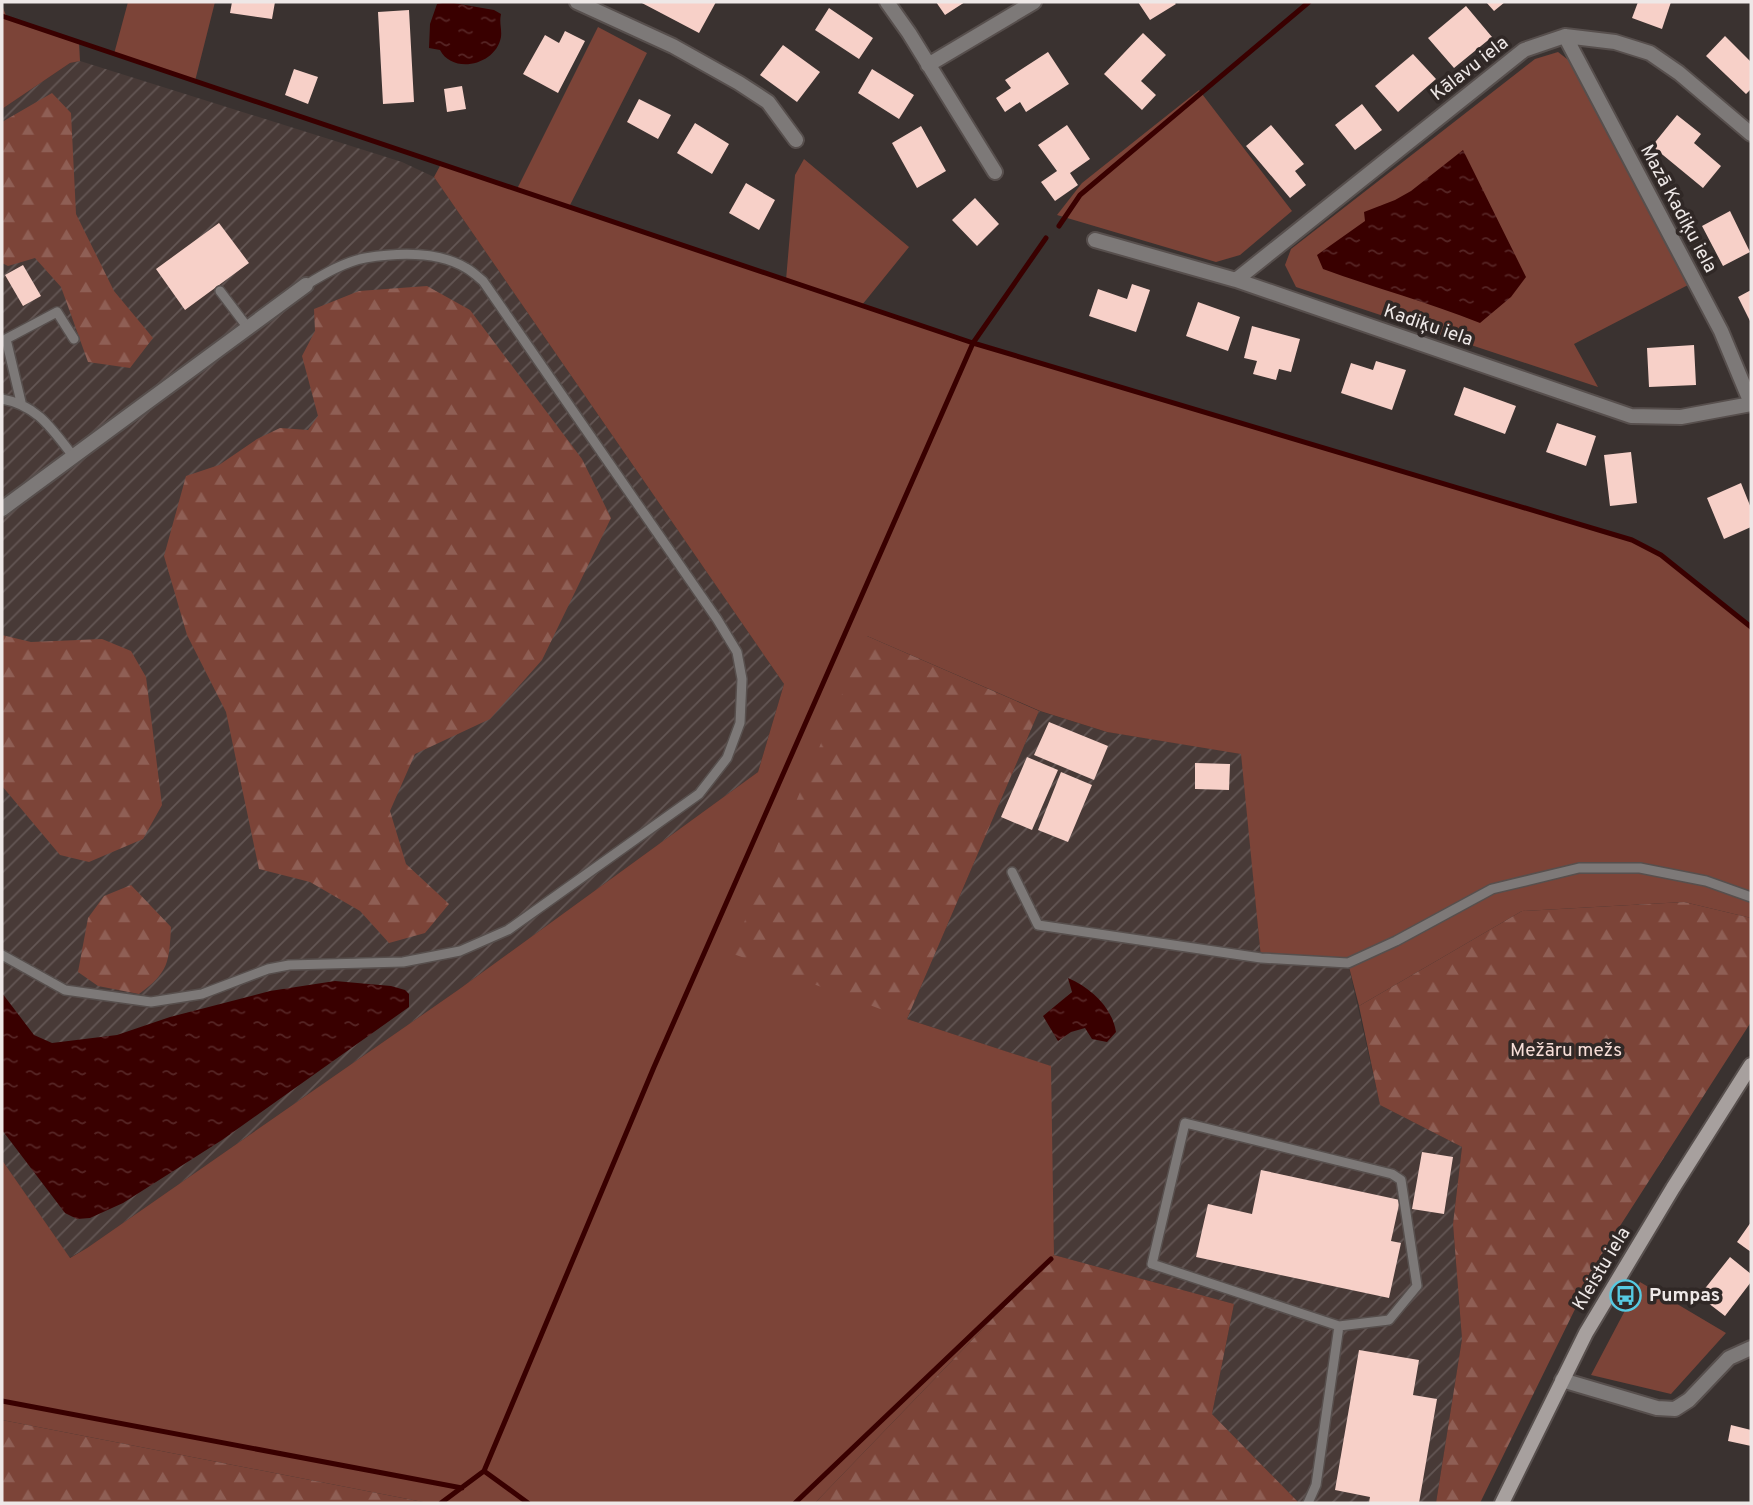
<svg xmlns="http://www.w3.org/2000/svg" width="1753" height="1505" font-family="Overpass,sans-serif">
<defs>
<pattern id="industrial-furrows" width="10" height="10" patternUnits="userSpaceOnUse" patternTransform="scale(1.75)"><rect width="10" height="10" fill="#483a37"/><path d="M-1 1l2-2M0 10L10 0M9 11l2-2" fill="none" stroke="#635654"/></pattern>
<pattern id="forest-firs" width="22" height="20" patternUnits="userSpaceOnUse" patternTransform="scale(1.75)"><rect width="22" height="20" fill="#7c4438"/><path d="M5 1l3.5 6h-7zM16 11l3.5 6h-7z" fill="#8f5f55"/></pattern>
<pattern id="water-ripples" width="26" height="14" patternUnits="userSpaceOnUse" patternTransform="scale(1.75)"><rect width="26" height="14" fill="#390000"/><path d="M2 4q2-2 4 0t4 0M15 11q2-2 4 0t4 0" fill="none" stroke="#562525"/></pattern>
</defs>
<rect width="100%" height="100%" fill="#3a3230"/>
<path fill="url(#industrial-furrows)" d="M80 61 402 162 434 177 784 684 758 772 458 990 87 1248 69 1258 2 1160V109L70 63Z
M1039 711 1107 732 1242 753 1261 958 1348 963 1380 1105 1462 1147 1453 1224 1462 1339 1436 1503H1299L1212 1414 1234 1304 1054 1255 1050 1066 907 1019Z"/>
<path fill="#7c4438" d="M128 2H215L195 81 114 54Z
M2 5 7 18 79 42 80 61 70 63 2 109Z
M598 27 647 53 569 207 786 280 795 175 804 159 909 247 862 305 973 343 1632 540 1661 555 1751 627V918L1684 902 1522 911 1359 1006 1348 963 1261 958 1241 754 1107 732 1040 711 867 636 907 1019 1051 1066 1054 1255 815 1503H428L2 1420V1160L70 1258 87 1248 458 990 758 772 784 684 434 177 441 164 517 189Z
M1558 52 1571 62 1688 285 1574 344 1598 387 1296 287 1285 265 1291 249 1535 59Z
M1199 90 1292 211 1240 255 1216 262 1057 215 1082 183Z
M1640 1282 1726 1333 1671 1394 1591 1375Z"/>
<path fill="url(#forest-firs)" d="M52 93 71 113 76 214 114 291 153 338 130 368 88 362 61 287 35 258 8 266 2 263V122Z
M427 286 470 310 582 459 611 518 542 660 490 719 415 754 390 811 406 864 449 904 425 933 389 943 360 911 310 882 259 869 226 712 187 635 164 556 186 476 219 465 257 439 280 428 308 430 318 416 302 356 315 331 314 309 359 291Z
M2 635 31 642 102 639 131 651 146 677 162 805 143 839 89 862 60 855 2 786Z
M867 636 1039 711 907 1019 731 953Z
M131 885 171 927C169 962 169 972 139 994L98 986 78 972 88 918 104 896Z
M1684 902 1751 918V1022L1602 1254 1480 1503H1436L1462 1339 1453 1224 1462 1147 1380 1105 1359 1006 1522 911Z
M1054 1255 1234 1304 1212 1414 1299 1503H815Z
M2 1420 428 1503H2Z"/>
<path fill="url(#water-ripples)" d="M448 2 494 10 501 14C499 23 502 29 501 37 496 65 453 75 440 50L429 48 430 24 437 4Z
M1463 150 1526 277 1511 297 1480 323C1428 302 1375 288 1323 269L1317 255 1365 221 1364 212 1395 200 1411 191Z
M1068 978C1091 988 1112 1007 1116 1032L1107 1042 1092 1039 1085 1028 1071 1032 1058 1041 1043 1016 1072 992Z
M335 981 391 986 405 990 409 994V1007L222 1140 123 1203 90 1218 77 1219 65 1213 2 1130V993L34 1035 52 1043 117 1035 170 1017 270 991Z"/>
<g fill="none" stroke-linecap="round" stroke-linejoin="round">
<path stroke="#390000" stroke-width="5" d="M2 16 973 343 1632 540 1661 555 1751 627
M1059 226 1080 195 1309 2
M2 1401 462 1488
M484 1471 528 1503
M441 1503 484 1471 654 1067 973 343 1046 238
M795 1503 1051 1259"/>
</g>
<path fill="#f7d0c8" d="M232 2H275L272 19 230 13Z
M640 2H716L699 33Z
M936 2H965L945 15Z
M1138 2H1174L1176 4 1150 20Z
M1486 2H1505L1494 11Z
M1638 2H1671L1662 29 1632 18Z
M1466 6 1492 37 1454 68 1428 38Z
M829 8 873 38 859 59 815 30Z
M409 10 414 102 383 104 378 12Z
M565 31 585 41 558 93 523 74 545 35 559 43Z
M1143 33 1166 55 1141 81 1156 95 1142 110 1104 74Z
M1725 36 1751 62V89L1746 94 1706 56Z
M783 45 820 72 797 102 760 75Z
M1048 52 1069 84 1026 112 1020 102 1005 112 996 98 1011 88 1005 80Z
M1413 54 1436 79 1398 112 1375 86Z
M294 69 318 77 308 104 285 95Z
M872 69 914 95 899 119 858 93Z
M462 86 466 109 447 112 444 89Z
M639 99 671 115 658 139 627 122Z
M1362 104 1382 130 1355 150 1335 125Z
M1677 115 1701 134 1694 143 1721 166 1703 188 1652 146Z
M695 123 729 144 712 174 677 153Z
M1067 125 1090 159 1070 173 1078 185 1055 201 1041 182 1057 171 1038 145Z
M1271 125 1304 164 1295 171 1306 185 1290 198 1246 146Z
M921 126 946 171 917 188 892 143Z
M746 183 775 200 759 230 729 213Z
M975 198 999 224 977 246 952 220Z
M1730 211 1750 252 1723 266 1702 226Z
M219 223 249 263 185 310 156 269Z
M23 265 41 296 23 306 5 275Z
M1132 284 1150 290 1136 332 1089 316 1098 289 1127 299Z
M1751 290V323L1738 297Z
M1198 302 1240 317 1228 351 1186 336Z
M1252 326 1300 339 1291 372 1279 369 1276 380 1253 374 1257 361 1244 358Z
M1694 345 1696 385 1649 387 1647 348Z
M1376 361 1406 370 1392 410 1341 393 1351 363 1373 370Z
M1464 387 1516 406 1505 434 1454 415Z
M1557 423 1596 436 1586 466 1546 452Z
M1631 452 1637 503 1610 506 1604 455Z
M1741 483 1751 508V527L1724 539 1707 498Z
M1049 722 1108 746 1094 780 1034 755Z
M1027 757 1058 770 1032 830 1001 817Z
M1195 763 1230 764 1229 790 1195 789Z
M1061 772 1092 785 1068 842 1038 830Z
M1422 1152 1453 1157 1444 1214 1412 1209Z
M1261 1170 1400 1200 1391 1241 1401 1243 1389 1298 1196 1257 1208 1204 1252 1214Z
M1751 1222V1252L1737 1242Z
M1730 1257 1751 1274V1282L1725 1316 1699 1296Z
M1359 1350 1419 1360 1413 1395 1437 1399 1419 1503H1369L1370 1497 1335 1490Z
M1731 1425 1751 1430V1446L1728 1441Z"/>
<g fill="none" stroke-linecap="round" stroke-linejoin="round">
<defs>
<path id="lane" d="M220 291 248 328
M2 399C37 405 52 429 73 456
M21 402 6 339 57 312 74 339
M1012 872 1038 925 1261 958 1348 963 1396 941 1492 889 1579 868H1640L1706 881 1751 897
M2 955 65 990 151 1002 202 994 268 969 289 965 403 962 460 951 508 930 699 794 727 758 740 723 742 679 737 652 717 619 483 281C478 277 472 271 466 268 438 251 396 253 365 258 344 262 324 274 306 285
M1185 1123 1392 1174 1401 1180 1417 1286 1389 1320 1339 1326 1152 1264Z
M1308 1503 1316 1485 1339 1326"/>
<path id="street" d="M577 2 673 46 739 83 768 102 796 140
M887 2 909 33 995 172
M1565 36 1721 331 1751 403
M928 65 1034 2
M1095 240 1236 280 1631 416 1681 417 1751 404
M1236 280 1524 50 1565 36 1615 42 1650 53 1679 73 1751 134
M2 509 306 285
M1562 1380 1657 1408 1675 1409 1689 1400 1729 1358 1751 1348"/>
<path id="secondary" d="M1502 1503 1586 1333 1673 1188 1751 1065"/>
</defs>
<use href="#lane" stroke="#574f4d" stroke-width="12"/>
<use href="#street" stroke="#574f4d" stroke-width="18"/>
<use href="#secondary" stroke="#574f4d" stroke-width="18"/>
<use href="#lane" stroke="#7d7978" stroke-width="9"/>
<use href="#street" stroke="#7d7978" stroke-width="14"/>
<use href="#secondary" stroke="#a7a09e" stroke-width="14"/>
</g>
<defs>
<symbol id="bus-ring" viewBox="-11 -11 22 22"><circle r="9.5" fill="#302826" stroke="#56c9e1" stroke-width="1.5"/><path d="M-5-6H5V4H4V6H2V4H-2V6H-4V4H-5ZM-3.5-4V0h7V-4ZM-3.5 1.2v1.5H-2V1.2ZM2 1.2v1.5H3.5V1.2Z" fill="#56c9e1"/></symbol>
</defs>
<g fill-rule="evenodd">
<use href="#bus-ring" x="1608" y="1278" width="35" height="35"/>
</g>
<g text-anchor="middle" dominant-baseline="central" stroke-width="7" stroke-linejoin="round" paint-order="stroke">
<g font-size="19" fill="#eee8e7" stroke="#302826">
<text transform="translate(1470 69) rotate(-38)">Kālavu iela</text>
<text transform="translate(1678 209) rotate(62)">Mazā Kadiķu iela</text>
<text transform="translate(1428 326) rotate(19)">Kadiķu iela</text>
<text transform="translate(1602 1269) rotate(-59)">Kleistu iela</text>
</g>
<g font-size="19" fill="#f7ded8" stroke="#302826">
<text x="1566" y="1051">Mežāru mežs</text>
</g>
<g font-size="19" font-weight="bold" fill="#eee8e7" stroke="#302826" text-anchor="start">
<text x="1649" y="1296">Pumpas</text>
</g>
</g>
<rect width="1753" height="1505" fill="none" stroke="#eee8e7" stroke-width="7"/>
</svg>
